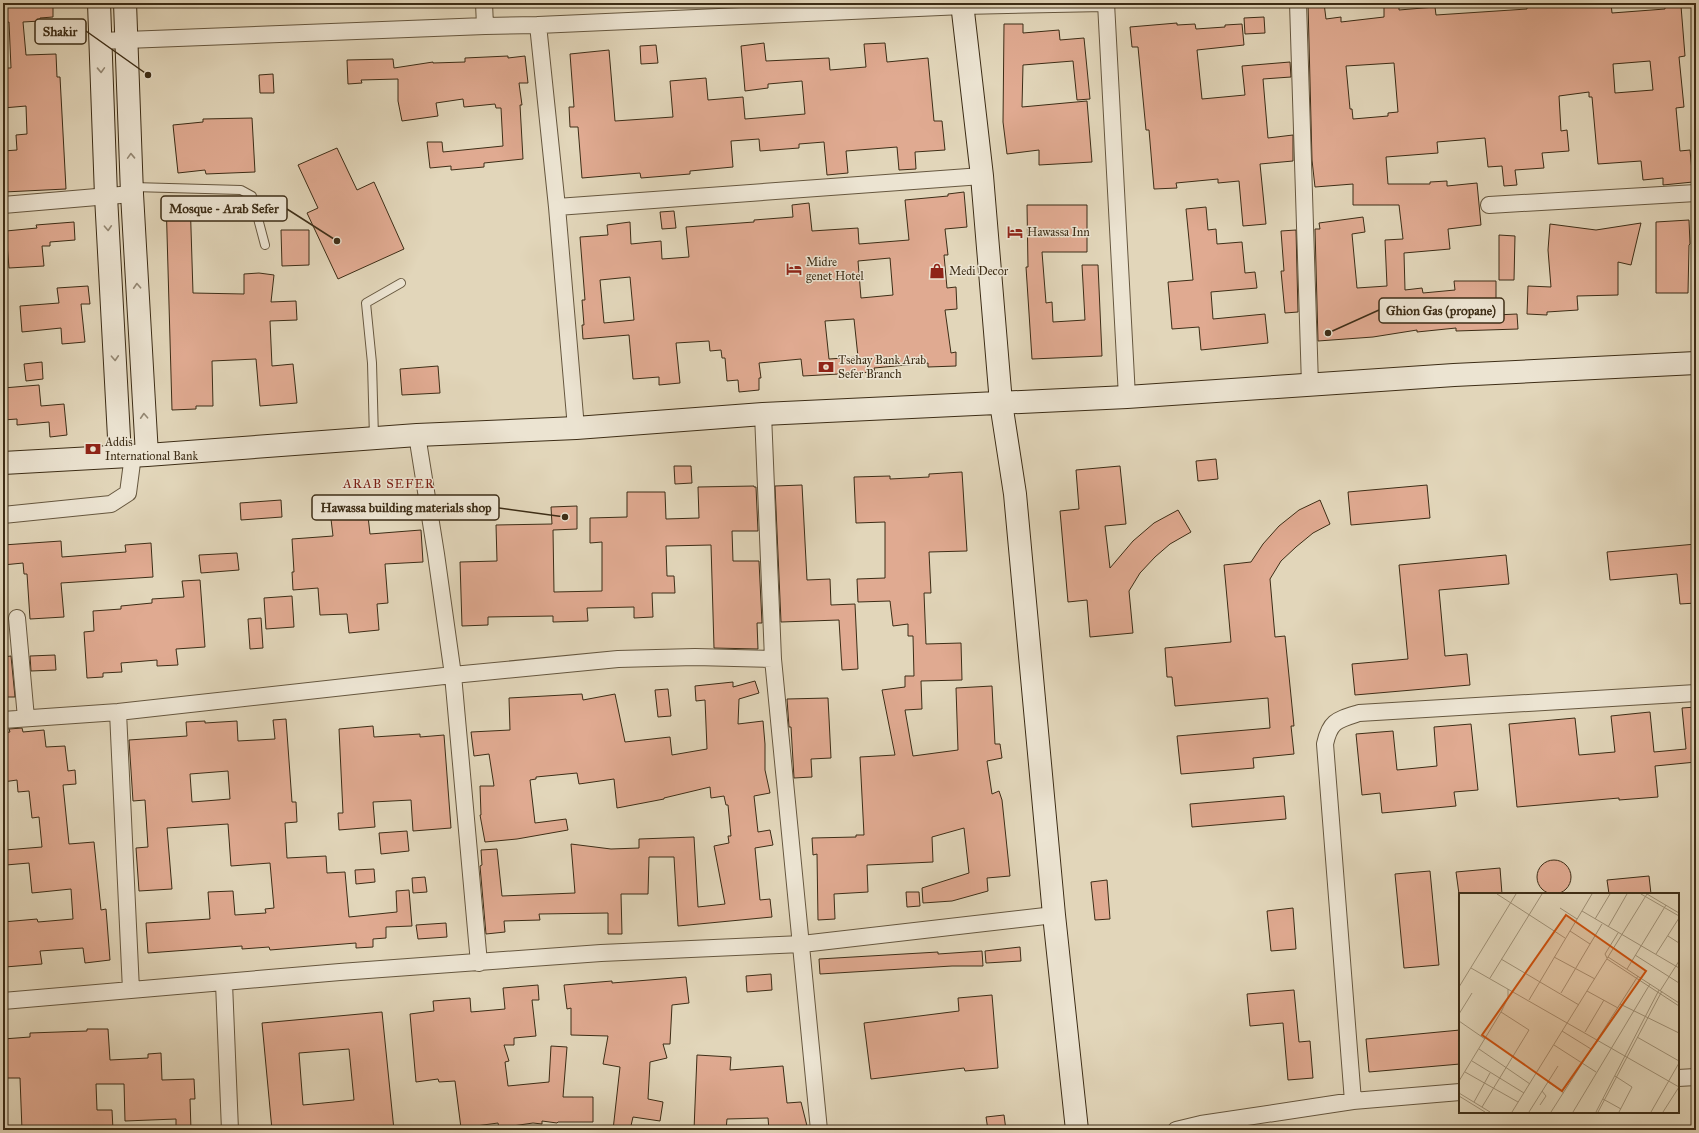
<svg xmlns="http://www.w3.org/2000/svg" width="1699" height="1133" font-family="'IM FELL Great Primer',serif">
<rect width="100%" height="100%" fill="#e2d6ba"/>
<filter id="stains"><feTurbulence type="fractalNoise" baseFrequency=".005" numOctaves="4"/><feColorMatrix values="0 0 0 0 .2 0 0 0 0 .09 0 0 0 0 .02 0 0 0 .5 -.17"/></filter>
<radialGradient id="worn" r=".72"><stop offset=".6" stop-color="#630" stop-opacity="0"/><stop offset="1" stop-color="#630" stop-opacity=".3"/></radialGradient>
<path fill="#e0aa91" stroke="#3d2d16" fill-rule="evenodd" d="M1308 3H1324L1326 19 1341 17V22L1384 17V7L1399 6V10L1435 7 1436 15 1527 9V4L1545 3V7L1585 3H1611L1612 13 1665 9V7L1681 6 1685 56 1679 57 1684 107 1676 108 1680 151 1690 150 1693 182 1663 185V178L1643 180 1641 161 1598 164 1592 97H1589V92L1559 96 1561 131 1567 130 1569 151 1542 153 1544 168 1515 170 1517 185 1504 186 1502 166 1488 167 1485 138 1437 142 1438 153 1386 157 1388 184H1430V182L1447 181V186L1477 183 1481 225 1448 229 1450 249 1404 253 1405 290 1422 288 1423 293 1455 290 1454 281H1496V315L1517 314 1518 329 1456 331V328L1417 332V330L1373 337 1318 341 1315 229H1320L1319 223 1363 217 1365 232 1352 234 1357 288 1387 286 1385 240 1403 239 1399 205H1353V184L1315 187 1312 160ZM1650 61 1653 90 1615 93 1613 64ZM1394 63 1398 112 1388 113V116L1353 119 1352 109H1350L1346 66Z
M53 4V17L40 18V21L23 22 26 55 56 54 57 77H60L66 189 4 192 3 151 17 150 16 135 27 134 26 106 3 108V68H11L9 22 3 23V7Z
M1264 17 1265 33 1245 34 1244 18Z
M1177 23V25L1195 24 1196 29 1225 27V25L1242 24 1244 45 1197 50 1202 99 1245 95 1242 66 1290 62 1291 77 1263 79 1268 138 1293 135V161L1260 164 1266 224 1243 226 1239 181 1218 183V179L1176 183 1177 188 1154 189 1149 130H1146L1138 47H1132L1130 27Z
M1004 24H1023V33L1059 30 1060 40 1084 38 1090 99 1077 100 1073 61 1023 65 1022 107 1087 101 1092 162 1039 165V150L1007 154 1003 122Z
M764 43 766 61 829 58 830 70 866 67 864 44 885 43 887 62 928 58 934 121H942L945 150 915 152 916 169 899 170 897 147 846 151 848 173 827 175 824 142 799 144V148L760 151 759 139 731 141 733 167 690 171V174L641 178 640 173 582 178 578 127H570L569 107H574L570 54 609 50 615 121 673 117 670 81 706 78 708 100 743 97 745 119 805 114 802 81 768 84V88L745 91 741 46Z
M656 45 658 63 641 64 640 46Z
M508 56V58L525 56 528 83H519L522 105H520L523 159 484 163V167L451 170V166L430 168 427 142H442L443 152 503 146 501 108H496L495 104 464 107 463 99 436 103 438 116 402 121 398 101V79L361 80 362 83 348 84 347 60 393 59 394 68 433 62V63L465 62V58Z
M273 74 274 93H260L259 75Z
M252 118 255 172 206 174 205 170 178 173 173 125 203 122V119Z
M337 148 357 190 374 182 404 249 338 279 307 213 318 208 298 165Z
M964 192 967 227 945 229 948 255H944L947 288 956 287 957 309 945 310 951 353 956 352V366L928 367V363L874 368 875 372 803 376 801 359 759 363 761 378H759V390L739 392 738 380 727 381 725 358H722L721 350 710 351 709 341 676 343 680 383 659 385V377L633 379 629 335 583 339 582 325H584L582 300H585L580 237 608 235 607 225 630 222 631 244 661 241 662 259 689 257 686 227 754 222V220L793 217 792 205 809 203 812 231 858 228 859 244 909 240 905 200 948 196V194ZM890 258 893 295 861 298 858 261ZM630 277 634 320 604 323 600 280ZM854 319 858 357 829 359 825 321Z
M190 197 193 293 244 294V274L259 273 274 275 271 302 296 301 297 320 270 321 272 366 293 364 297 403 260 406 256 359 212 361 213 406H196V409L172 410 166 198Z
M1027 205H1087V252H1042L1046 303 1052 302 1053 322 1085 320 1082 265H1098L1102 356 1032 359 1026 267H1028Z
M1206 207 1208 230 1216 229 1217 244 1242 242 1245 273 1255 272 1257 288 1211 292 1213 319 1265 314 1268 343 1201 350 1199 327 1172 329 1168 282 1193 280 1186 209Z
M674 211 676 228 662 229 660 212Z
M1689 220 1690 244 1689 245 1688 293H1656V222Z
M74 222 75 240 50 242V246H42L44 266 9 268 6 231 37 228 36 225Z
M1641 223 1631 265 1618 262V295L1577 296 1578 310 1547 312V315L1527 314 1528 286 1551 287 1548 250 1550 224 1596 230Z
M281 230H309V265L282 266Z
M1296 230 1298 312 1285 313 1281 271H1284L1281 231Z
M1499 235 1515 236 1514 280H1499Z
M88 286 90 304H81L85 342 62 344 61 328 22 332 20 306 59 303 57 288Z
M42 362 43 379 26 381 24 364Z
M438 366 440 393 402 395 400 369Z
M39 385 41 406 64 404 67 435 50 437 49 422 17 425V419L3 420V388Z
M1216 459 1218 479 1198 481 1196 461Z
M674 466H691L692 483 675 484Z
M1120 466 1126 524 1105 526 1110 568 1133 541 1154 523 1178 510 1191 532 1170 544 1155 557 1140 573 1129 591 1133 633 1090 637 1087 600 1068 602 1060 511 1079 509 1076 470Z
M962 472 967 551 929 552 931 593H924L926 644 961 643 962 680 921 681 922 709 905 710 913 756 958 750 956 688 992 686 995 744H1000L1002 758 987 761 992 794 999 791 1002 800 1010 876 987 878 988 891 952 901 923 903 922 888 969 873 964 828 932 837 933 862 867 865 868 892 834 894 835 919 818 920 817 854 813 855 812 838 856 837V835H864L860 757 895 755 882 690 905 687V676H914L913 636H908V624L893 626 890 601 858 602 857 579 885 578V522L856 523 854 477 890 476V479L929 477V474Z
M802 485 807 580 830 579 831 605 855 604 858 669 842 670 839 620 781 622 775 486Z
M1427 485 1430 518 1351 525 1348 492Z
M754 486V487H756L758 531H732L733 561H759L762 623H757L758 649 714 648 711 545 666 546 667 576H674L675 593H652L653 617 634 618V607L587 608 588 621 553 622V616L488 617V625L462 626 460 562 497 561 496 525 552 524 551 507 577 506V529L553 530 554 592 602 591V542L590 543V518L627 517V492H665L666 519 699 518 698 487Z
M281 500 282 517 241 520 240 503Z
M1320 500 1330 524 1313 533 1296 547 1281 561 1270 579 1275 637 1285 636 1294 726H1291L1294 754 1253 758 1254 768 1181 774 1177 736 1270 728 1268 698 1175 706 1172 677H1167L1165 648 1231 642 1224 565 1251 562 1263 544 1279 526 1299 510Z
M368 516 370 534 421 530 423 562 385 564 388 603 377 604 379 630 349 633 347 614 320 615 318 588 293 590 292 572H294L292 539 333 536 331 519Z
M61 541 62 557 126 552 125 545 151 543 153 577 61 583 64 617 30 619 27 574H24L23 563 3 565V545Z
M1696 544V603L1680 604 1677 574 1610 580 1607 552Z
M237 553 239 570 201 573 199 555Z
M1506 555 1509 584 1439 590 1445 656 1467 654 1470 685 1355 695 1352 664 1408 659 1399 565Z
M200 580 205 647 176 649 178 665 157 666V660L121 663 122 672 103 673V677L87 678 84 632 94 631 93 611 121 609V606L152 603V599L184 597 182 581Z
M292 596 294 627 266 629 264 598Z
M261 618 263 648 250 649 248 619Z
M55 655 56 670 31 671 30 656Z
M11 656 15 697H6L4 674H3V657Z
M755 681 759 693 739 699 738 724 763 721 765 744V770L770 793 754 796 758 832 770 830 773 845 755 848 760 900 770 899 772 917 678 926 674 857H649L648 894H621L622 934H608V913L539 914 540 920 504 921 505 932 486 934 480 866 482 865 481 850 497 849 502 896 575 893 571 844 611 849 639 848V839L694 837 698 907 725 904 714 846 729 843 728 836H731L728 805H726L724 796 711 798 710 787 664 798V799L617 808 614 779 579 784 577 773 536 777V779L530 780 535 823 566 819 568 830 517 839 485 842 480 815H481L480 786H494L489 754 474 756 471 732 510 730 509 698 582 694 583 700 615 694 625 742 670 737 672 755 707 749 705 700 696 701 695 686 733 682V687Z
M668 689 671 716 658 717 655 690Z
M828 698 831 758 811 759 812 777 794 778 791 727H789L787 699Z
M1696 707V762L1655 766 1658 797 1619 800V798L1517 807 1509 724 1575 718 1579 755 1615 752 1611 716 1650 712 1654 752 1686 749 1682 708Z
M286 719 292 802H296L297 822 285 823 287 858 326 856 327 873 345 872 349 917 397 912 396 891 409 890 412 926 386 927V938L373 939V947L356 948V943L270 950 269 947 242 949V946L148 953 146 923 210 919 208 892 233 891 235 915 266 913 265 909 274 908 270 863 231 866 228 824 167 828 172 889 139 891 136 848 148 847 145 800 133 801 129 740 187 736 186 722 205 721V723L237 721 238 741 275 739 273 720ZM228 771 230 799 192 802 190 774Z
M1471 724 1478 790 1454 792 1456 806 1382 813 1380 793 1362 795 1356 734 1393 731 1397 770 1437 766 1434 727Z
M373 726 374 737 420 734V737L444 735 451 828 413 831 411 800 373 802 375 827 339 830 338 813H343L339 729Z
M22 728 23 732 44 730 46 747 65 746 68 771 75 770 76 784 63 785 69 844 94 842 101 910 106 909 110 960 85 963 83 948 40 951 42 964 5 967 3 922 37 919 38 922 73 919 71 889 32 893 29 863 6 865 5 850 42 847 39 817 32 818 29 791 18 792 17 780 3 782V733L10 732 9 729Z
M1284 796 1286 819 1192 827 1190 804Z
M407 831 409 851 381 854 379 833Z
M1537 877a17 17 0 1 1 34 0a17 17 0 1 1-34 0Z
M1500 868 1502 894H1459L1456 872Z
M374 869 375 882 356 884 355 870Z
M1430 871 1439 965 1404 968 1395 874Z
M1649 876 1651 894H1609L1607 880Z
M425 877 427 892 413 893 412 878Z
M1107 880 1110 919 1095 920 1091 882Z
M906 892H919L920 906 907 907Z
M1293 908 1296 949 1271 951 1267 911Z
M446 923 447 937 418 939 416 925Z
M1020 947 1021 961 986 963 985 951Z
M982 951 983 966H952L820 974 819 959 938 952V954Z
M771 974 772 990 747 992 746 976Z
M686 977 689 1003 672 1005 670 1044H663L667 1058 650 1062 648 1099 663 1102 660 1121 633 1117 630 1130H613L620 1067 603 1064 608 1036 571 1035V1008L567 1009 564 985 612 981V983Z
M538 985 539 1000H532L536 1036 514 1038V1045H504L509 1061 505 1062 508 1086 549 1082 551 1046 567 1047 563 1097H593V1122H558L557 1123 542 1121V1124L533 1123 499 1128 498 1123 461 1128 455 1081 439 1082 438 1079 416 1082 410 1014 434 1011 433 1001 470 998 471 1012 505 1009 503 988Z
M1294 990 1299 1042 1310 1041 1313 1078 1288 1080 1283 1023 1250 1026 1247 994Z
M992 995 998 1068 965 1071 964 1068 871 1079 864 1023 959 1011 958 998Z
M382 1012 394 1130H272L262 1023ZM349 1049 354 1100 303 1105 299 1053Z
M87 1029H108L110 1060 148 1058V1054L161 1053 162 1080 194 1079 195 1099H190L191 1130H176V1119L125 1121 124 1084H96L97 1110H112L113 1130H22L20 1078H3V1039L30 1037V1033L87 1031Z
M1460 1030V1064L1369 1072 1366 1039Z
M697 1055 731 1057 730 1070 783 1066 787 1103 801 1102 808 1130H769L768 1118 727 1119 726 1130H694Z
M1004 1115 1006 1130H988L986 1117Z"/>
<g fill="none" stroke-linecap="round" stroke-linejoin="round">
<defs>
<path id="lane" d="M133 187 241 190 252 196 265 245
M374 438 372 363 366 303 401 283"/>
<path id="street" d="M484 3 485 26
M1106 3 1127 397
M1298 3 1310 385
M538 25 557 207 576 428
M100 41 485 26 538 25 963 6 1104 3
M3 205 132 194
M1489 205 1696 193
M557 207 982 176
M763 414 773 659 819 1130
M417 435 436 554 453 675 479 963
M3 515 111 504 128 493 133 455
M17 618 26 718
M118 712 131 990
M3 720 118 712 453 675 618 659 695 657 773 659
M224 983 230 1130
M3 1001 340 972 601 953 802 944 1054 915
M1678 1078 1696 1077
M1353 1101 1325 744C1330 721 1337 720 1359 713L1696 693
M1176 1130 1201 1124 1353 1101 1460 1092"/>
<path id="secondary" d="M99 3 106 196 120 456
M125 3 132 194 147 455
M962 3 982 176 1001 403 1015 494 1054 915 1077 1130
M3 463 147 455 417 435 576 428 763 414 1127 397 1454 375 1696 363"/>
</defs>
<use href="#lane" stroke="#66573f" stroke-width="10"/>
<use href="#street" stroke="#66573f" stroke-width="18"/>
<use href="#secondary" stroke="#3d2d16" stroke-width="24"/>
<use href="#lane" stroke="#ece4d2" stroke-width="8"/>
<use href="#street" stroke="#ece4d2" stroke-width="16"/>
<use href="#secondary" stroke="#ece4d2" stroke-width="22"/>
</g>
<defs><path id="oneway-chevron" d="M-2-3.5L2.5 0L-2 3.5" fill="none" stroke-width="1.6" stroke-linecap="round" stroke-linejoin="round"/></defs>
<g stroke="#948874">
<use href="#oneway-chevron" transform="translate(101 70) rotate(88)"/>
<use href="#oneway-chevron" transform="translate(131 156) rotate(-92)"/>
<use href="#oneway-chevron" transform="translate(108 228) rotate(87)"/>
<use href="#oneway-chevron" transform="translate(137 286) rotate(-93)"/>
<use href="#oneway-chevron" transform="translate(115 358) rotate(87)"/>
<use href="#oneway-chevron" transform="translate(144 416) rotate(-93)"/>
</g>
<defs>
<symbol id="hotel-bare" viewBox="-9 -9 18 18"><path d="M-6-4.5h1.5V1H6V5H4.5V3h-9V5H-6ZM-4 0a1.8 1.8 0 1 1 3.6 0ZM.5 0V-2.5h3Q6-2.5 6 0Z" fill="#8f2418" stroke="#ece4d2" stroke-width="2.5" paint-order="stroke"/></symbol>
<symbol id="shop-bare" viewBox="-9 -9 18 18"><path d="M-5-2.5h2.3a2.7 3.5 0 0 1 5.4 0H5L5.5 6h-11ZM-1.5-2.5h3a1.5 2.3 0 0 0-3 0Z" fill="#8f2418" stroke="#ece4d2" stroke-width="2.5" paint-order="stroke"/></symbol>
<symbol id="bank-bare" viewBox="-9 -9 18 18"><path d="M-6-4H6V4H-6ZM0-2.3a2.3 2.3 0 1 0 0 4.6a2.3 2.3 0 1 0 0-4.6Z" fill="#8f2418" stroke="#ece4d2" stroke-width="2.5" paint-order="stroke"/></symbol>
</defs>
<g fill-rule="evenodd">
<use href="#hotel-bare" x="1004" y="221" width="22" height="22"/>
<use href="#hotel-bare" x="783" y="258" width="22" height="22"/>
<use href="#shop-bare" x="926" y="260" width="22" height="22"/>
<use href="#bank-bare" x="815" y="356" width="22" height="22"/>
<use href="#bank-bare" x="82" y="438" width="22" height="22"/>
</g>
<g text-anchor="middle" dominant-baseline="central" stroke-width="3" stroke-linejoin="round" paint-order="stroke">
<g font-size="12" fill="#3d2d16" stroke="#ece4d2" text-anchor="start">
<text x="1027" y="232">Hawassa Inn</text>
<text x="806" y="262">Midre<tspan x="806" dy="14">genet Hotel</tspan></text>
<text x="949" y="271">Medi Decor</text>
<text x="838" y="360">Tsehay Bank Arab<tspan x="838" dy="14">Sefer Branch</tspan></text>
<text x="105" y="442">Addis<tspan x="105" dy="14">International Bank</tspan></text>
</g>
<g font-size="13" letter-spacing="1" fill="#7a1f14" stroke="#ece4d2">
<text x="389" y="484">ARAB SEFER</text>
</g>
</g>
<g transform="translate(1459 893)">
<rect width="220" height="220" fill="#e2d6ba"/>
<path fill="none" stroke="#a09278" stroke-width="1" d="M38 1 106 45M182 1 220 23M188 1 220 20M101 15 118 26M123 18 220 75M136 26 151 1M149 34 168 1M111 38 131 51M209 43 220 50M197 61 220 25M176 62 220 90M95 64 136 86M149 64 220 110M148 65 146 61 159 40M42 66 120 112M148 66 220 113M12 75 220 194 204 219M168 76 207 12M31 85 83 1M0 94 57 1M128 98 159 115M201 98 220 68M102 100 143 31M70 107 133 1M161 111 220 140M0 121 13 100M0 128 26 146M103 138 132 156M126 139 145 107M178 144 220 168M95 152 137 179M20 156 71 191M13 168 65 200M6 179 59 209M156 183 173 194 160 219M0 188 42 119 49 105V96M89 189 105 200M0 200 31 219M0 203 26 219M144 206 162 216M15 209 31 180M81 212 87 203 83 198M23 214 70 137 42 119M53 219 188 1M70 219 99 173M92 219 179 83M114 219 191 91M137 219 200 97M139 219 203 98M192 219 220 170"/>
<path fill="#ce520e" fill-opacity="0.15" stroke="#ce520e" stroke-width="2" d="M107 22 187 78 103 198 23 142Z"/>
<rect width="220" height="220" fill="none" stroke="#3d2d16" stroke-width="2"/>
</g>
<path fill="none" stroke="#3d2d16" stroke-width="1.5" d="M148 75L86 31M337 241L287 209M1328 333L1379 310M565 517L499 508"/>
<g fill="#3d2d16" stroke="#ece4d2" stroke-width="1.5">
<circle cx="148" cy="75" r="4"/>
<circle cx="337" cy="241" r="4"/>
<circle cx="1328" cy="333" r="4"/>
<circle cx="565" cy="517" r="4"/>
</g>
<g fill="#ece4d2" stroke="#3d2d16" stroke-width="1.5">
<rect x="35" y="19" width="51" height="25" rx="4"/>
<rect x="161" y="196" width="126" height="25" rx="4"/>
<rect x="1379" y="298" width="125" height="25" rx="4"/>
<rect x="312" y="495" width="187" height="25" rx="4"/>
</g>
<g font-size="13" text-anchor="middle" font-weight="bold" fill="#3d2d16">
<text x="60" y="36">Shakir</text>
<text x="224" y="213">Mosque - Arab Sefer</text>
<text x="1441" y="315">Ghion Gas (propane)</text>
<text x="406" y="512">Hawassa building materials shop</text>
</g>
<rect width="1699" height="1133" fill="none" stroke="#e2d6ba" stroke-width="16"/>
<rect x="4" y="4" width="1691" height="1125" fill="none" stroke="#3d2d16" stroke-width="2"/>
<rect x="8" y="8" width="1683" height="1117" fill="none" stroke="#3d2d16"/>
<rect width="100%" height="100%" filter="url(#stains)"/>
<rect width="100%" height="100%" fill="url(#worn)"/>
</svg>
